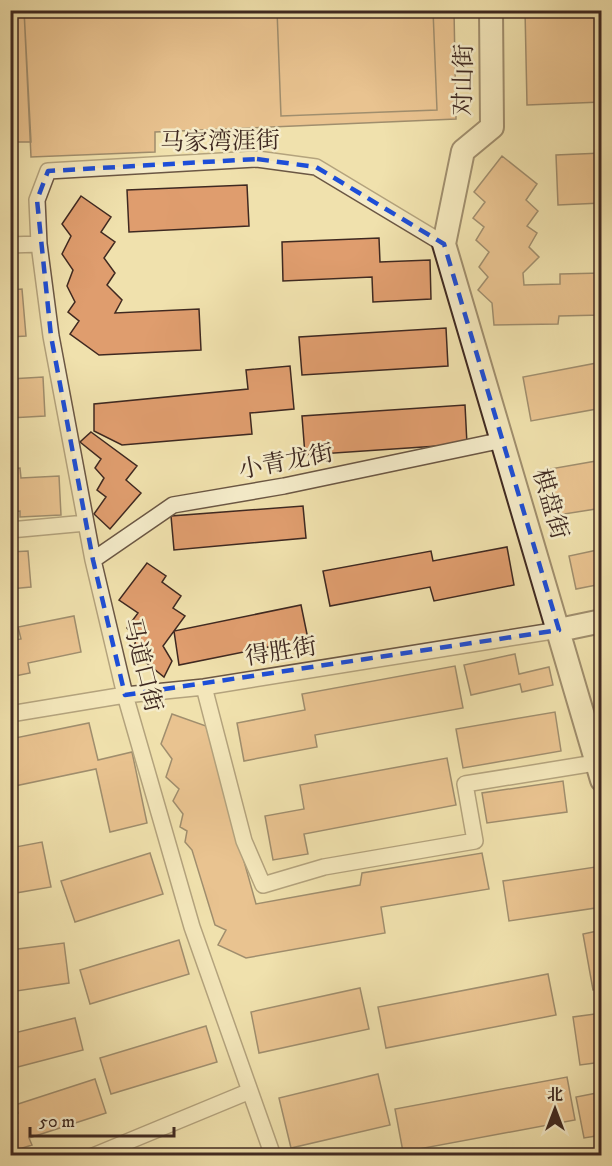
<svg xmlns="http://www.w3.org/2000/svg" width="612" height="1166" font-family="'IM FELL DW Pica','Noto Serif SC',serif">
<rect width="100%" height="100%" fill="#f0e1ad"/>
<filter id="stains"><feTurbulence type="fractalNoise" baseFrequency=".00333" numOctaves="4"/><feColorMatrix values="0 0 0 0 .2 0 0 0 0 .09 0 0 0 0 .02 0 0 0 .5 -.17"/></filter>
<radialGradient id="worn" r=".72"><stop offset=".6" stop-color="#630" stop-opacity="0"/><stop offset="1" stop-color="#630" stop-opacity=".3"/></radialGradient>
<path fill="#df9d6e" stroke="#3f2921" stroke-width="1.5" d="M10 10H24L31 142H10Z
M24 10H454L456 119 155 132V152L31 157Z
M277 10H433L437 110 281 116Z
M525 10H602V102L527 105Z
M602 153V203L558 205 556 155Z
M502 156 537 184 526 200 538 211 527 226 537 233 529 247 539 257 523 273 524 285 560 284V274L602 273V315L559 316 558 324 494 325 492 303 478 290 488 277 479 267 489 252 476 240 484 227 473 218 485 202 474 192Z
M247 185 249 226 129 232 127 190Z
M81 196 111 217 101 232 115 242 104 258 115 273 107 285 122 300 115 313 199 309 201 350 99 355 70 334 79 321 68 312 75 302 67 286 73 270 62 254 71 236 62 224Z
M379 238 380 262 430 260 431 299 373 302 372 277 283 281 282 242Z
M22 289 26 336 10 337V290Z
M446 328 448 366 302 375 299 337Z
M602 362V408L531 421 523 377Z
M290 366 294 409 250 413 252 434 122 445 94 431V404L248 389 246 370Z
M43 377 45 416 10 418V379Z
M465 405 467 444 305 455 302 416Z
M91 432 137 466 126 480 141 493 110 529 94 514 106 497 97 490 104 478 95 468 101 459 80 442Z
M602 460V508L558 515 550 469Z
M20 468 21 478 59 476 61 515 20 517V511L10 512V469Z
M303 506 306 538 174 550 171 516Z
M507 547 514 585 434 601 430 587 330 606 323 571 431 551 433 561Z
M602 549V584L576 589 569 556Z
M28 551 31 587 10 589V552Z
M147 563 166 576 162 582 181 596 173 608 185 616 163 646 172 661 164 677 133 652 136 639 127 628 138 613 119 600Z
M301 605 308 639 179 665 174 631Z
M74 616 81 652 28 663 30 673 10 677V641L21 639 18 627Z
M515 654 519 674 549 667 553 685 522 692 520 684 471 695 464 665Z
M455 666 463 708 315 735 317 747 244 761 237 723 305 710 302 694Z
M555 712 561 751 463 768 456 729Z
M172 714 206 726 256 904 360 885 362 873 482 853 489 889 381 907 385 933 246 958 218 945 226 930 215 925 192 850 185 842 187 831 180 827 183 814 173 801 179 789 166 777 172 759 161 744Z
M89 723 98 760 132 752 147 823 110 832 96 769 10 787V739Z
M447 758 456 805 304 834 308 854 273 860 265 816 304 809 300 785Z
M563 781 567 812 487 823 482 793Z
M42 842 51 887 10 894V848Z
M150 853 163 894 75 922 61 881Z
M602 866V907L509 921 503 881Z
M602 930V989L593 990 583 934Z
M179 940 189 974 90 1004 80 970Z
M64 943 69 983 10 992V950Z
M548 974 556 1015 386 1048 378 1007Z
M360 988 369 1029 259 1053 251 1012Z
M602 1013V1062L580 1065 573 1017Z
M75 1018 83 1050 10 1069V1034Z
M206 1026 217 1062 111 1094 100 1058Z
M378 1074 390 1125 291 1148 279 1098Z
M567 1077 575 1120 403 1152 395 1109Z
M95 1079 106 1113 29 1138 32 1145 10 1152V1116L18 1113 15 1105Z
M602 1092V1135L584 1138 576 1097Z"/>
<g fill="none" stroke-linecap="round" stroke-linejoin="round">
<defs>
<path id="street" d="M10 245 39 244
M10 530 86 523
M93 560 173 505 284 486 503 440
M204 687 244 841 263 885 324 867 475 841 465 784 595 763
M10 714 125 695 204 687 559 630
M93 1156 250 1091
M273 1156 192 927 125 695 93 560 51 336 39 244 37 200 48 171 257 159 316 167 444 244"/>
<path id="secondary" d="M491 10 492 127 463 151 444 244 602 780
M559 630 602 621"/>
</defs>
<use href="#street" stroke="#6b5744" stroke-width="18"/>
<use href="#secondary" stroke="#3f2921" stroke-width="26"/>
<use href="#street" stroke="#f5ecca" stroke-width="15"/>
<use href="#secondary" stroke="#f5ecca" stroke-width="22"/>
</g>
<path d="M0 0H612V1166H0ZM257 159 316 167 444 244 559 630 125 695 93 560 51 336 37 200 48 171Z" fill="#f0e1ad" fill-opacity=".55" fill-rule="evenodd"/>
<path fill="none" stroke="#1d4ed8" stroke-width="4.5" stroke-dasharray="12 8" stroke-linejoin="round" d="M257 159 316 167 444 244 559 630 125 695 93 560 51 336 37 200 48 171Z"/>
<g text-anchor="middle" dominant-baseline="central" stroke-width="5" stroke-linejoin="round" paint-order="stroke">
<g font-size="24" fill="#3f2921" stroke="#f5ecca">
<text transform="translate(464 80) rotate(-89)">对山街</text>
<text transform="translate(220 142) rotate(-1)">马家湾涯街</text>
<text transform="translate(286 462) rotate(-11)">小青龙街</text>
<text transform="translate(550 504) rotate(74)">棋盘街</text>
<text transform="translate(281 652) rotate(-9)">得胜街</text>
<text transform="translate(142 665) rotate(76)">马道口街</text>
</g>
</g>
<rect width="612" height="1166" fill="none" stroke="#f0e1ad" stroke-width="36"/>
<rect x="12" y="12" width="588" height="1142" fill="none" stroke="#3f2921" stroke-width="3"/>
<rect x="18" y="18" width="576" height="1130" fill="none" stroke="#3f2921" stroke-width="1.5"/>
<g transform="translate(555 1109)" stroke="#f5ecca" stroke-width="4.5" paint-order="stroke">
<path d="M0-4.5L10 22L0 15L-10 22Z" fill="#3f2921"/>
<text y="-9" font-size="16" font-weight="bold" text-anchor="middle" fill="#3f2921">北</text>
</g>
<path d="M30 1127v9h144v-9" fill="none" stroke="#3f2921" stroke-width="3"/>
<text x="39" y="1127" font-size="18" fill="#3f2921" stroke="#f5ecca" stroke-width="4.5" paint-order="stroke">50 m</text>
<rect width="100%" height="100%" filter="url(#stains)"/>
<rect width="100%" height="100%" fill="url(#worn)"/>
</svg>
